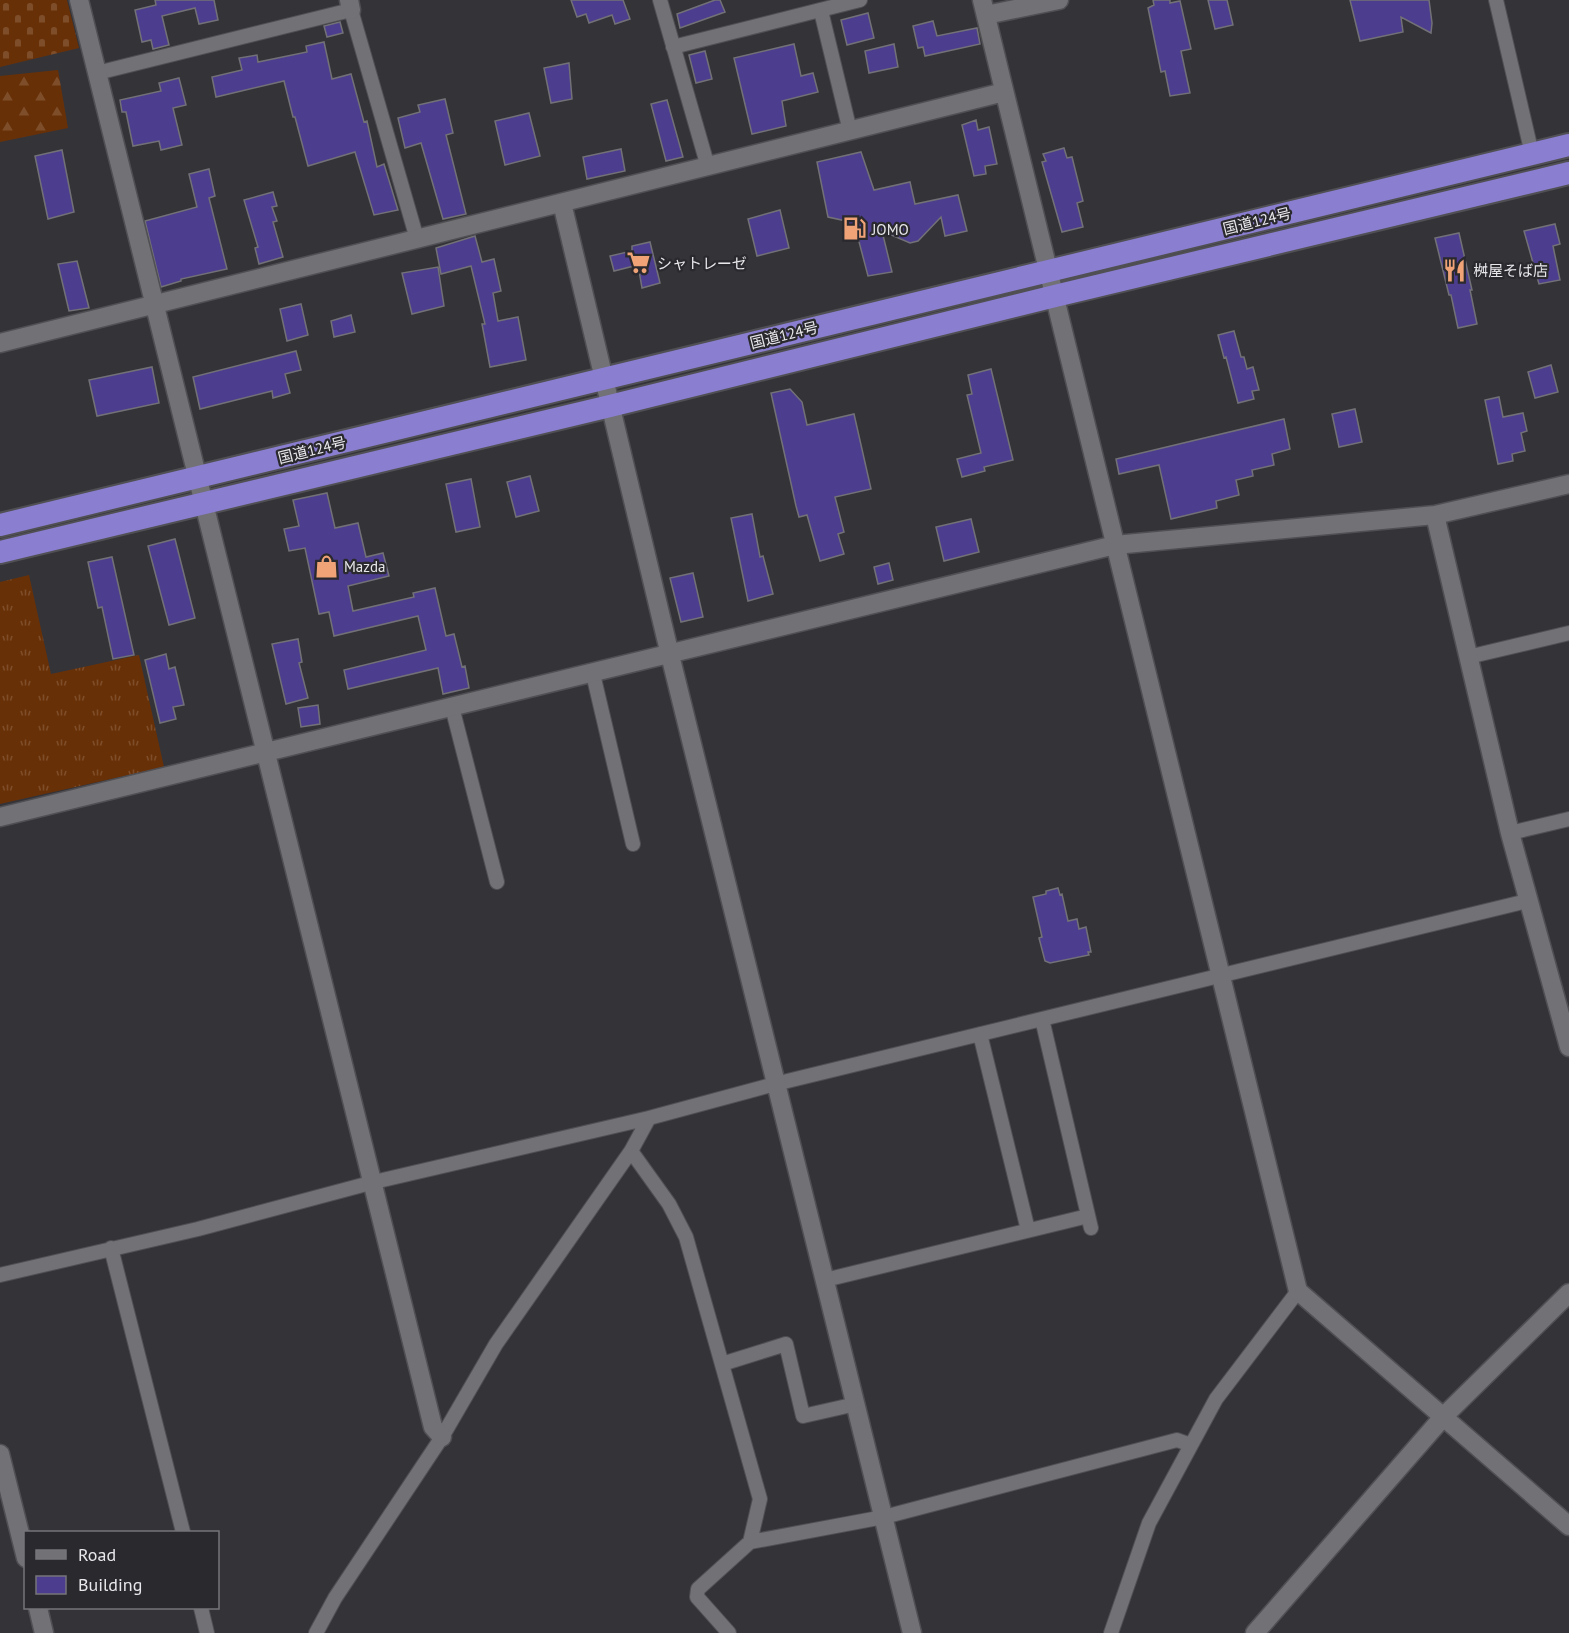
<svg xmlns="http://www.w3.org/2000/svg" width="1569" height="1633" font-family="'PT Sans','Noto Sans JP',sans-serif">
<defs>
<pattern id="grass-tufts" width="24" height="20" patternUnits="userSpaceOnUse" patternTransform="scale(1.5)"><rect width="24" height="20" fill="#683007"/><path d="M3 7l-1-3M5 7V3M7 7l1-3M15 17l-1-3M17 17v-4M19 17l1-3" fill="none" stroke="#7e4e2b"/></pattern>
<pattern id="forest-firs" width="22" height="20" patternUnits="userSpaceOnUse" patternTransform="scale(1.5)"><rect width="22" height="20" fill="#683007"/><path d="M5 1l3.5 6h-7zM16 11l3.5 6h-7z" fill="#7e4e2b"/></pattern>
<pattern id="cemetery-stones" width="16" height="16" patternUnits="userSpaceOnUse" patternTransform="scale(1.5)"><rect width="16" height="16" fill="#683007"/><path d="M2 7V4a2 2 0 0 1 4 0v3zM10 15v-3a2 2 0 0 1 4 0v3z" fill="#7e4e2b"/></pattern>
</defs>
<rect width="100%" height="100%" fill="#343338"/>
<path fill="url(#grass-tufts)" d="M29 575 51 674 139 655 164 767 0 804V582Z"/>
<path fill="url(#forest-firs)" d="M58 70 68 128 0 142V76Z"/>
<path fill="url(#cemetery-stones)" d="M0 0H67L79 48 0 67Z"/>
<path fill="#4d3d8e" stroke="#727177" stroke-width="1.5" d="M155 0H214L218 20 199 24 195 8 162 16 169 45 153 49 151 40 142 42 135 10 156 5Z
M571 0H623L630 19 615 24 612 15 589 23 586 14 577 17Z
M715 0H720L725 12 680 28 677 14Z
M1153 0H1170V3L1180 1 1191 49 1181 51 1190 93 1170 96 1165 71 1161 72 1148 8 1154 5Z
M1208 0H1227L1233 25 1215 29Z
M1350 0H1429L1432 23 1431 33 1401 17 1403 32 1360 41Z
M868 13 874 38 847 45 841 20Z
M933 21 937 36 977 28 980 44 925 56 923 47 918 48 913 26Z
M340 22 343 33 327 37 324 26Z
M324 42 332 79 351 74 364 122 367 121 377 167 384 164 398 210 374 215 355 152 308 166 295 117H293L284 81 216 97 212 77 242 70 239 58 257 55 258 62 307 52 306 46Z
M794 44 801 76 813 73 818 92 782 101 786 126 752 134 734 58Z
M894 44 898 67 869 73 865 51Z
M705 51 712 79 696 83 689 55Z
M569 63 572 99 551 103 544 68Z
M179 78 186 105 173 108 182 145 161 150 159 141 133 146 126 112H122L120 100 161 91 159 83Z
M445 99 453 133 446 135 466 214 443 219 421 143 405 148 398 118 420 112 418 105Z
M667 100 683 157 666 161 651 104Z
M529 113 540 156 505 165 495 121Z
M976 120 978 130 989 127 997 164 985 166 986 174 974 176 962 125Z
M1064 148 1067 158 1072 157 1083 201 1077 203 1083 227 1062 232 1042 162 1046 161 1043 154Z
M621 149 625 171 587 179 583 157Z
M62 150 74 212 48 219 35 156Z
M861 152 874 190 910 182 915 204 958 195 967 231 945 236 941 217 918 241 910 243 882 231 892 272 868 276 857 234 846 221 828 217 817 162Z
M209 169 215 196 209 198 227 269 181 279V281L161 287 145 221 197 207 189 174Z
M273 192 277 206 272 207 277 221 273 222 283 257 259 264 255 248 258 247 244 200Z
M780 210 789 248 757 256 748 219Z
M1555 224 1560 244 1553 246 1560 280 1539 284 1524 231Z
M1459 233 1472 290H1470L1477 324 1458 328 1451 295H1449L1435 238Z
M475 236 482 262 494 259 501 291 493 293 498 321 518 317 526 360 490 367 482 324H485L471 266 441 274 436 248Z
M650 242 660 283 642 288 638 265 614 271 610 256 632 251V246Z
M77 261 89 308 69 311 58 264Z
M438 267 444 306 412 314 402 273Z
M301 304 308 335 287 341 280 309Z
M351 315 355 332 334 337 331 321Z
M1234 331 1241 357H1244L1247 369 1253 367 1259 390 1252 391 1254 399 1238 403 1226 357 1224 358 1218 335Z
M296 351 301 370 285 374 290 393 273 398 272 391 200 409 193 377Z
M1551 365 1558 392 1535 398 1528 372Z
M152 367 159 403 97 416 89 380Z
M991 369 1013 460 984 467 985 471 962 477 957 459 981 453 967 395 972 394 968 375Z
M790 389 802 402 807 425 854 414 871 489 835 497 844 532 838 534 844 554 820 561 807 515 799 517 796 506 771 393Z
M1499 397 1503 417 1523 413 1527 431 1521 433 1525 451 1512 454 1513 461 1498 464 1485 400Z
M1355 409 1362 442 1339 447 1332 414Z
M1284 419 1290 449 1272 454 1274 465 1252 470 1253 476 1236 480 1239 495 1216 501 1217 508 1171 519 1159 465 1119 474 1116 459Z
M530 476 539 511 516 517 507 482Z
M471 479 480 527 456 532 446 484Z
M327 493 335 528 358 523 366 557 383 553 389 576 348 586 353 611 414 597 413 593 435 588 446 636 454 634 462 667 465 666 469 688 443 694 438 668 348 689 344 670 426 650 418 616 334 636 329 612 319 614 305 548 289 551 284 529 299 526 293 500Z
M752 514 760 557 763 556 773 594 748 601 731 518Z
M971 519 979 552 944 561 936 527Z
M175 539 195 618 169 625 148 546Z
M112 557 134 655 113 659 102 607 98 608 88 562Z
M889 563 893 580 878 584 874 567Z
M693 573 703 617 681 622 670 578Z
M298 639 302 662 299 663 308 698 286 704 272 644Z
M166 654 169 669 175 667 184 705 173 707 176 719 160 723 145 660Z
M318 705 320 724 301 727 298 708Z
M1058 888 1060 895 1062 894 1068 921 1077 919 1079 929 1086 927 1091 952H1088L1089 955 1050 963 1045 961 1039 938 1042 937 1033 897 1046 894V891Z"/>
<g fill="none" stroke-linecap="round" stroke-linejoin="round">
<defs>
<path id="minor" d="M660 0 708 167
M1496 0 1532 154
M821 11 850 131
M673 47 860 0
M97 73 351 10 417 239
M1468 657 1569 633
M593 674 633 844
M452 707 497 882
M1510 833 1569 819
M1042 1019 1091 1228
M980 1034 1028 1230
M631 1151 669 1204 686 1237 760 1499 750 1542 698 1589 697 1597 729 1633
M111 1248 183 1532
M0 1275 198 1229 374 1182 649 1118 775 1084 1527 901
M825 1280 1088 1216
M722 1364 786 1344 803 1416 856 1404
M750 1542 884 1517 1177 1440 1191 1445
M201 1608 207 1633
M316 1633 335 1598 442 1437 496 1344 631 1151 649 1118
M1111 1633 1149 1523 1216 1399 1298 1291"/>
<path id="tertiary" d="M79 0C195 476 318 951 433 1427L442 1437
M349 0 351 10
M982 0 1298 1291 1569 1526
M986 15 1059 0
M562 203 670 655 912 1633
M0 343 1004 92
M1435 515 1510 833 1569 1047
M0 817 1115 545 1435 515 1569 484
M0 1454 26 1558
M38 1608 44 1633
M1255 1633 1444 1416 1569 1293"/>
<path id="trunk" d="M0 525 1569 145
M0 552 610 406 1055 296 1569 173"/>
</defs>
<use href="#minor" stroke="#505054" stroke-width="16"/>
<use href="#tertiary" stroke="#505054" stroke-width="21"/>
<use href="#trunk" stroke="#505054" stroke-width="26"/>
<use href="#minor" stroke="#717176" stroke-width="14"/>
<use href="#tertiary" stroke="#717176" stroke-width="18"/>
<use href="#trunk" stroke="#8a7ed0" stroke-width="22"/>
</g>
<defs>
<symbol id="fuel-bare" viewBox="-9 -9 18 18"><path d="M-5.5-6h7V0h2V4h1.3V-2.5L3-4.5l.8-.8L6-3V5H2.5V1h-1V6h-7ZM-4.2-4.7v3.2H.2V-4.7Z" fill="#efa377" stroke="#2a292e" stroke-width="2.5" paint-order="stroke"/></symbol>
<symbol id="supermarket-bare" viewBox="-9 -9 18 18"><path d="M-6-5.5h2.5l.6 2H6L4.5 2H-2.5L-4.4-4H-6ZM-1.5 3.2a1.3 1.3 0 1 0 .1 0ZM3 3.2a1.3 1.3 0 1 0 .1 0Z" fill="#efa377" stroke="#2a292e" stroke-width="2.5" paint-order="stroke"/></symbol>
<symbol id="restaurant-bare" viewBox="-9 -9 18 18"><path d="M-5-6h1v4h1v-4h1v4h1v-4h1v5L-1.5 .5V6h-2V.5L-5-1ZM5-6V6H3V1.5H1.5Q1.5-4 5-6Z" fill="#efa377" stroke="#2a292e" stroke-width="2.5" paint-order="stroke"/></symbol>
<symbol id="shop-bare" viewBox="-9 -9 18 18"><path d="M-5-2.5h2.3a2.7 3.5 0 0 1 5.4 0H5L5.5 6h-11ZM-1.5-2.5h3a1.5 2.3 0 0 0-3 0Z" fill="#efa377" stroke="#2a292e" stroke-width="2.5" paint-order="stroke"/></symbol>
</defs>
<g fill-rule="evenodd">
<use href="#fuel-bare" x="838" y="212" width="33" height="33"/>
<use href="#supermarket-bare" x="622" y="246" width="33" height="33"/>
<use href="#restaurant-bare" x="1438" y="254" width="33" height="33"/>
<use href="#shop-bare" x="310" y="550" width="33" height="33"/>
</g>
<g text-anchor="middle" dominant-baseline="central" stroke-width="4.5" stroke-linejoin="round" paint-order="stroke">
<g font-size="15" fill="#e8e7ea" stroke="#2a292e">
<text transform="translate(1257 221) rotate(-14)">国道124号</text>
<text transform="translate(784 335) rotate(-14)">国道124号</text>
<text transform="translate(312 450) rotate(-14)">国道124号</text>
</g>
<g font-size="15" fill="#e8e7ea" stroke="#2a292e" text-anchor="start">
<text x="872" y="229">JOMO</text>
<text x="657" y="263">シャトレーゼ</text>
<text x="1473" y="270">桝屋そば店</text>
<text x="344" y="566">Mazda</text>
</g>
</g>
<rect x="24" y="1531" width="195" height="78" fill="#2a292e" stroke="#767579" stroke-width="1.5"/>
<rect x="36" y="1550" width="30" height="9" fill="#717176" stroke="#767579" stroke-width="1.5"/>
<text x="78" y="1561" font-size="18" fill="#e8e7ea">Road</text>
<rect x="36" y="1576" width="30" height="18" fill="#4d3d8e" stroke="#767579" stroke-width="1.5"/>
<text x="78" y="1591" font-size="18" fill="#e8e7ea">Building</text>
</svg>
